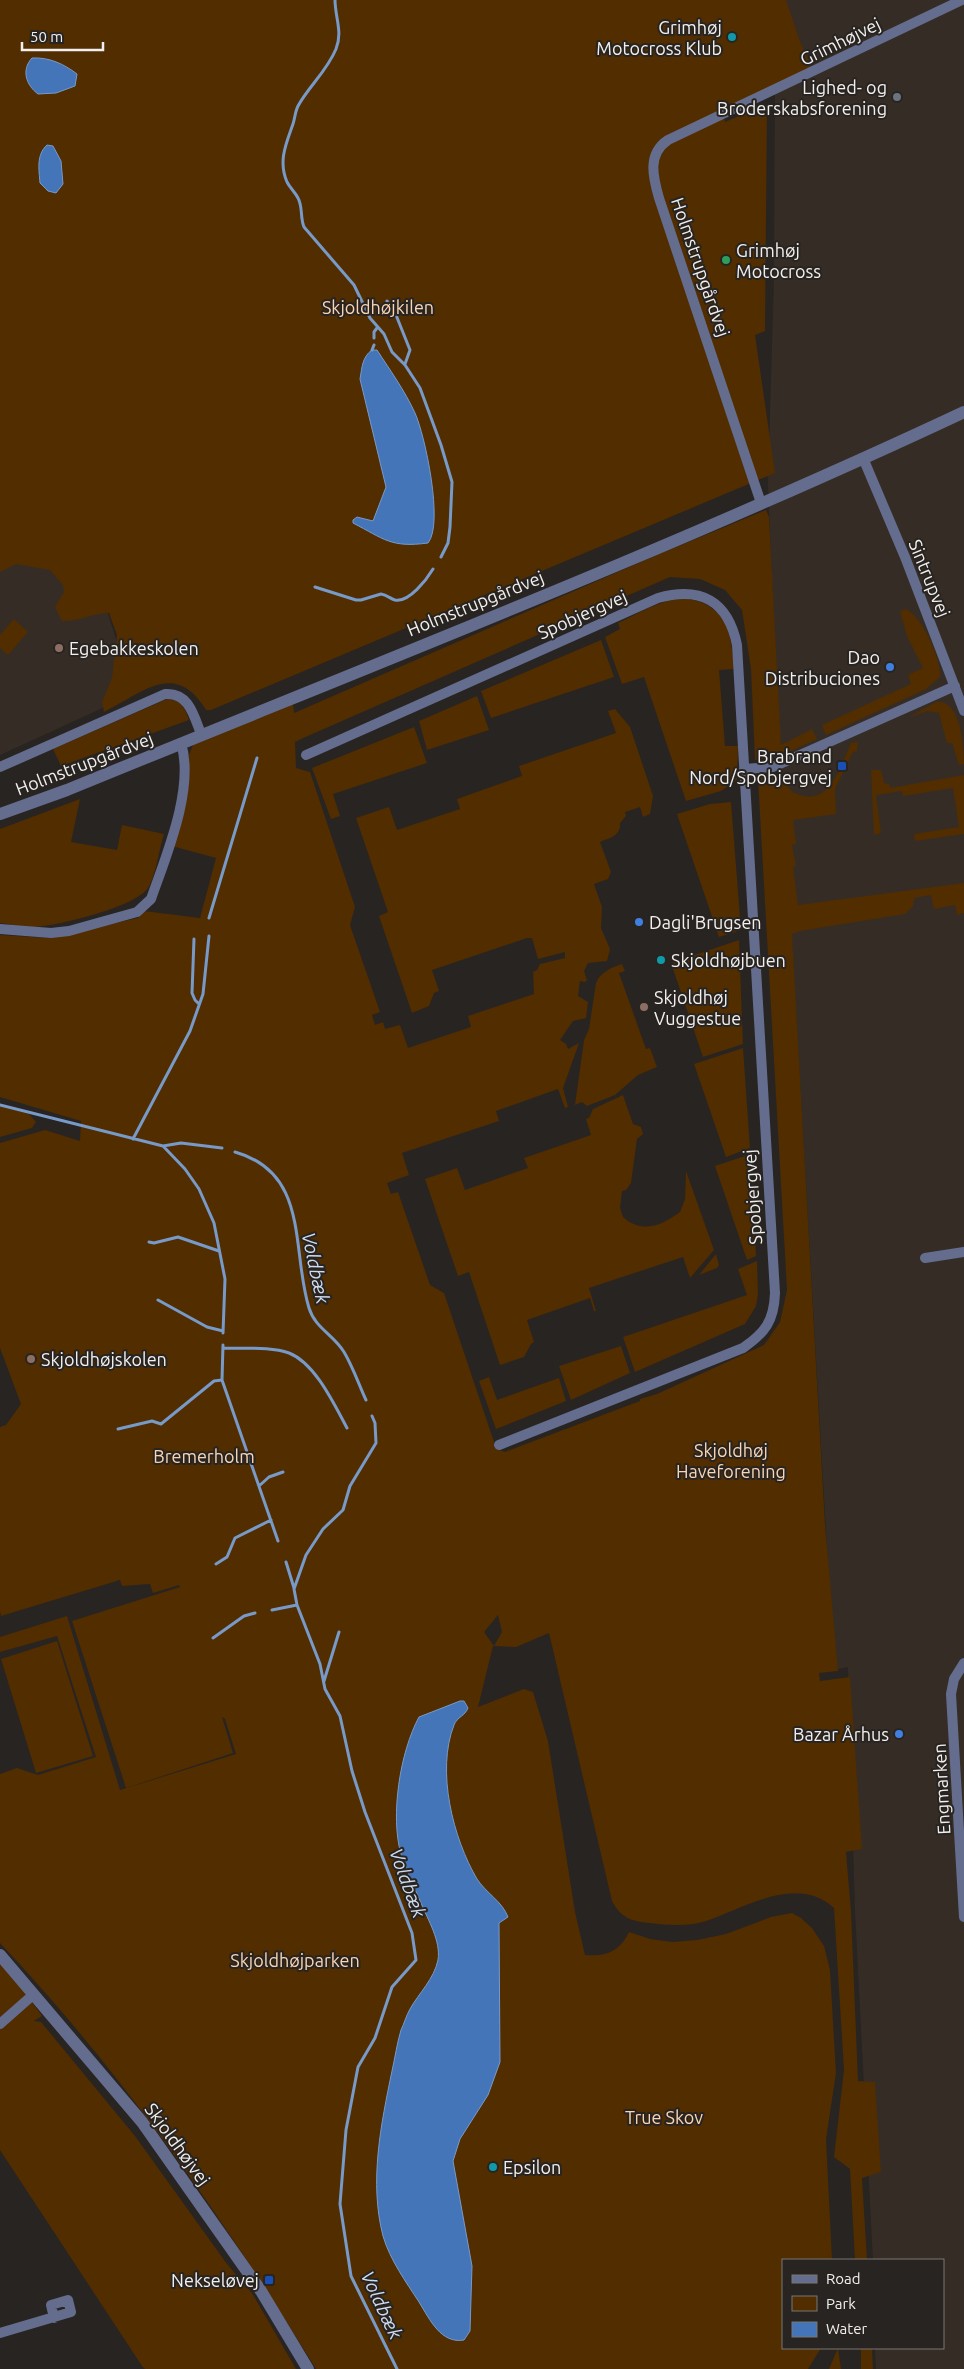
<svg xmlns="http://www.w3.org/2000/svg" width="964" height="2369" font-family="Ubuntu,sans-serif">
<rect width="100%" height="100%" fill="#282421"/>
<path fill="#352d25" d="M758 0H964V2369H876L875 2348H943V2260H873L855 1911 848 1667 834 1670 774 631 768 484 774 279 775 85Z
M0 536 104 601 133 694 0 755Z"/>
<path fill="#512d00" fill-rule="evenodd" d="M0 0H786L801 44 814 72 723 113 725 122 767 104 765 331 755 335 775 473 211 710H206C175 660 144 692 104 712L102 702 112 678 117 635 109 613C95 613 76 622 62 621L55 607 64 592 63 585 50 570 16 564 0 572Z
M766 510 769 517 781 745 812 729 817 739 780 756 755 760 751 669 742 610 725 590 700 579 670 577 301 739 295 742 296 768 310 772 355 907 350 925 380 1012 372 1015 375 1025 383 1022 385 1029 400 1025 408 1048 471 1027 468 1016 534 994 533 972 537 970 540 964 565 958V952L538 959 532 938H527L432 970 439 991 434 993 429 1006 412 1013 379 916 388 912 356 818 389 807 397 830 460 809 457 799 522 776 519 766 616 733 608 711 615 709 630 727 653 796 650 814 643 817 640 807 625 812 626 816 620 823C621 836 610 838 600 842L611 872 608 879 594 884 602 907 601 928 610 949 607 961 588 963 584 971 587 980 585 982 580 981 578 996 588 1002 586 1018 573 1021 560 1040 566 1044 568 1049 579 1043 563 1088 568 1107 565 1108 558 1089 496 1111 499 1121 402 1153 409 1175 387 1183 391 1194 398 1192 430 1285 444 1293 494 1442V1448L505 1452 640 1401V1399L657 1394 764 1345 780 1322 787 1290 758 779C783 766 782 782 794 793 820 804 830 788 841 767L844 768 846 763 843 762 851 743 858 742 857 751 853 752 835 789 836 814 793 820 796 844 792 845 796 866 793 867 798 905 964 883V913L957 915 955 905 934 909 931 895 914 898 913 906 905 914 800 931 792 934 825 1525 838 1671 819 1673 820 1681 850 1677 862 1849 846 1852 851 1911 858 2081 875 2082 881 2172 862 2178 867 2260H855L850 2169 834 2157 844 2070 834 1908C796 1874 745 1908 706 1921 687 1927 668 1925 649 1923 631 1921 621 1918 612 1901L549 1633 516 1647 493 1646 478 1707 524 1689 533 1692 548 1741 575 1912 585 1955C606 1957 620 1951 629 1932L650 1939 672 1942 697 1940 726 1934 771 1917 792 1913 801 1918 812 1928 824 1946 830 1970 836 2073 826 2139 832 2260H783V2348H821L808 2369H316C223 2218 122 2072 0 1943V1774L17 1768 38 1775 96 1757 57 1636 0 1652V1637L67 1616 120 1790 236 1754 225 1719 222 1717 233 1753 126 1788 72 1621 180 1587 179 1585 153 1593 150 1584 122 1586 120 1580 1 1616 0 1611V1427L6 1425 21 1404 0 1348V1143L45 1130 80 1141 89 1170 80 1141 81 1121 0 1097V935L48 938 138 918 144 911 200 918 216 858 172 846 188 784 189 755 193 745 293 704 294 713 657 555ZM498 1615 502 1632 494 1646 484 1632Z
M684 598C727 604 731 632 734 669L719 670 725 746H738L737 780 721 791 686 801 644 677 622 684 605 637 620 629 618 623C639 613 660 600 684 598Z
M906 609C923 618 941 658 940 677L926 689 826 735 822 725 911 684 908 675 923 668 907 636 900 611Z
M14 619 28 632 8 655 0 648V635Z
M601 640 614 677 491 718 481 691Z
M477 696 489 730 427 750 419 721Z
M167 699C181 700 185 707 189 720L61 766 53 749Z
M936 702C961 699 964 747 964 764L959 765 952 743H947L939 713 928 711 909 717Z
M414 727 427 763 333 794 340 816 331 819 312 768Z
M871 770H881L884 783 889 784 890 788 964 775V834L915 841 914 834 959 827 953 788 903 796 902 791 876 795 881 833 874 835Z
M80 799 71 842 117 850 122 825 164 834C159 849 156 876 148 888 136 907 57 926 34 927 23 928 11 924 0 923V829Z
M731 802 741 930 719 937 677 814 710 804Z
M739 940 743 1044 703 1057 671 963Z
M622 964 625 971 619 973 646 1049 650 1048 657 1067 638 1075 615 1095 587 1106 582 1102 575 1105 584 1040 589 1029 596 983C600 972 611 968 622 964Z
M743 1048 750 1148 726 1157 694 1064Z
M623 1095 633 1124 641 1127 643 1134 637 1139 631 1183 626 1190 622 1191 620 1208 623 1217C642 1234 661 1226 680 1212L685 1199 686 1171 714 1250 690 1278 683 1257 589 1288 596 1311H594L590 1298 527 1320 534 1342 531 1344 524 1357 500 1365 469 1272 458 1276 425 1179 457 1168 465 1190 528 1168 524 1158 591 1135 586 1119 589 1118 593 1109Z
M0 1105 29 1114 36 1122 32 1128 0 1137Z
M751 1154 756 1256 747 1260 715 1166Z
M716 1254 719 1265 717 1268 699 1275Z
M757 1261 758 1294 756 1306 745 1324 635 1372 623 1337 747 1295 738 1269Z
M621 1346 630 1373 571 1400 559 1366Z
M489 1377 497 1400 559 1378 566 1401 496 1429 479 1381Z
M57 1641 93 1756 36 1773 1 1659Z
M0 1958 42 2016 34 2021 41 2022 135 2136 227 2264 252 2293 296 2369H145L142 2366 0 2150Z
M838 2348 841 2369H829Z
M861 2348H872L873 2369H861Z"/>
<path fill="#4475b9" stroke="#789ac9" d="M32 58C49 57 64 64 77 74L75 86 56 93 38 94C26 85 21 70 32 58Z
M47 145 53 146 61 161 63 184 56 193 48 191 40 183C39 170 36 155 47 145Z
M372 350H377C390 370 405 391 415 413 425 435 444 524 428 543 391 548 384 539 353 523V520L357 517 373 521 386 487 360 379C362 368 362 357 372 350Z
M460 1701H464L468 1708C465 1716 457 1717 454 1725 436 1771 453 1838 477 1879 486 1893 502 1901 508 1917L499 1923 500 2062 488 2095 460 2139 453 2161 472 2266 470 2331 464 2340C441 2344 430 2320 419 2302 406 2282 390 2260 383 2236 369 2182 381 2124 392 2071 395 2058 397 2043 401 2030 404 2024 406 2016 410 2009 419 1993 434 1979 438 1960 441 1941 428 1920 421 1903 414 1887 407 1871 401 1854 390 1816 400 1752 419 1717Z"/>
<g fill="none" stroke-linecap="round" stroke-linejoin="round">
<path stroke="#789ac9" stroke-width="3" d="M335 0C335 17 343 32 336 49 327 71 309 86 298 106 295 112 295 118 293 124 286 144 278 161 287 182 290 188 295 192 298 198 303 207 300 218 304 227L354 285 370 318 384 334 392 352 405 365 420 388 441 445 452 482 450 527 448 543 441 557
M387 301 394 310 410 350 405 364
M374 338V332L377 328
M372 350 374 345
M315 587 356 600H361L381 594C387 595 391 599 395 600 409 603 427 579 433 569
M209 918 257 758
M194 939 192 993 195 1000 199 1004
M0 1105 163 1146 181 1143 222 1148
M133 1139 190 1031 203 994 209 936
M163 1146 185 1169 199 1189 214 1223 225 1279 223 1333
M235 1152C310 1173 291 1250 309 1308 315 1328 334 1335 344 1352 353 1367 359 1385 366 1400
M149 1242 154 1243 178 1237 219 1251
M158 1300 207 1327 223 1331
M223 1345 222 1380 278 1541
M223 1348C243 1349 270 1346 289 1353 315 1363 334 1404 347 1428
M372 1416 375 1423 376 1443 350 1486 343 1510 323 1529 306 1555 294 1589 297 1605 320 1664 325 1689 340 1716 352 1771 365 1812 412 1933 416 1960 392 1987 375 2038 358 2067 346 2130 340 2204 351 2276 397 2369
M118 1429 152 1421 161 1424 214 1381 222 1380
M259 1486 269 1477 283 1472
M286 1562 294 1588
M216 1564 227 1557 235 1538 271 1520
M272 1610 297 1605
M213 1638 244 1616 255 1613
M324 1681 339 1632"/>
<path stroke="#656d8f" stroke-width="10" d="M863 458 905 557 964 711
M761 503 659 198C653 177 647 154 668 140L962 0
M306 755 658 598C701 586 728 601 737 645L775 1293C774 1321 765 1333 743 1348L499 1445
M0 767 165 694C189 692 194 716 201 734
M744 769 773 767 955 686
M0 929 51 933 69 931 137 912 151 899C166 856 195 788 181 743
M925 1258 964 1252
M964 1663 954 1679 951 1694 964 1917
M0 2024 34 1994
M0 2333 71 2312 68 2300 51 2305 54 2318"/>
<path stroke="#656d8f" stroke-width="12" d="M0 814 67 790C367 667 670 550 964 412
M0 1955 142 2122 261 2291 308 2369"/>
</g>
<g fill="#0f9aa8" stroke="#282421" stroke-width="2">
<circle cx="732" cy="37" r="5"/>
<circle cx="661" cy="960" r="5"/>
<circle cx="493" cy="2167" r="5"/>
</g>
<circle fill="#6b7280" stroke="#282421" stroke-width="2" cx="897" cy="97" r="5"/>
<circle fill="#2e9e5b" stroke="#282421" stroke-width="2" cx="726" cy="260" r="5"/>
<g fill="#8d6e63" stroke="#282421" stroke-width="2">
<circle cx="59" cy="648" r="5"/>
<circle cx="644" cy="1007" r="5"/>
<circle cx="31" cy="1359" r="5"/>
</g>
<g fill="#3f7fe0" stroke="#282421" stroke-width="2">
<circle cx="890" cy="667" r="5"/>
<circle cx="639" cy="922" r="5"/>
<circle cx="899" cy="1734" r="5"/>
</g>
<g fill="#1a4fb4" stroke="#282421" stroke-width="2">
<rect x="837" y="761" width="10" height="10" rx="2.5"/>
<rect x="264" y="2275" width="10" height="10" rx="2.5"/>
</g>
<g text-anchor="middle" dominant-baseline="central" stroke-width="4" stroke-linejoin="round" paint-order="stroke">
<g font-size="18" fill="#f2f0ee" stroke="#282421" text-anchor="start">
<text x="722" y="27" text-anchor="end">Grimhøj<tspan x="722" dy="21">Motocross Klub</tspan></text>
<text x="887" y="87" text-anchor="end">Lighed- og<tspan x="887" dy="21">Broderskabsforening</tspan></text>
<text x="736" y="250">Grimhøj<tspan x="736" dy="21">Motocross</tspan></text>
<text x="69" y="648">Egebakkeskolen</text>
<text x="880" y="657" text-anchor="end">Dao<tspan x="880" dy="21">Distribuciones</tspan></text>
<text x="832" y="756" text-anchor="end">Brabrand<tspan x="832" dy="21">Nord/Spobjergvej</tspan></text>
<text x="649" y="922">Dagli'Brugsen</text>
<text x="671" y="960">Skjoldhøjbuen</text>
<text x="654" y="997">Skjoldhøj<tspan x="654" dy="21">Vuggestue</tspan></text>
<text x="41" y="1359">Skjoldhøjskolen</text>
<text x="889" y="1734" text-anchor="end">Bazar Århus</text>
<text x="503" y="2167">Epsilon</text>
<text x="259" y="2280" text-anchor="end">Nekseløvej</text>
</g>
<g font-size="18" fill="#f2f0ee" stroke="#282421">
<text transform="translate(840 41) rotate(-26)">Grimhøjvej</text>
<text transform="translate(701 267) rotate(71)">Holmstrupgårdvej</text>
<text transform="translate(930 578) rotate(68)">Sintrupvej</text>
<text transform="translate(475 603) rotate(-22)">Holmstrupgårdvej</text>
<text transform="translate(582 614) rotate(-24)">Spobjergvej</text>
<text transform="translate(84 763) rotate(-21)">Holmstrupgårdvej</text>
<text transform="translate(752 1197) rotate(-94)">Spobjergvej</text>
<text transform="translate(941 1789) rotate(-93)">Engmarken</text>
<text transform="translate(178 2144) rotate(54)">Skjoldhøjvej</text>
</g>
<g font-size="18" fill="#f9d5b3" stroke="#282421">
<text x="378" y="307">Skjoldhøjkilen</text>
<text x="731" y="1450">Skjoldhøj<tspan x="731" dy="21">Haveforening</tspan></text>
<text x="204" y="1456">Bremerholm</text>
<text x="295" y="1960">Skjoldhøjparken</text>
<text x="664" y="2117">True Skov</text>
</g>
<g font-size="19" font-style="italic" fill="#cfdcef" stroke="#282421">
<text transform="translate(316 1268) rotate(78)">Voldbæk</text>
<text transform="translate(408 1883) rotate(70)">Voldbæk</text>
<text transform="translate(382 2305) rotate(65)">Voldbæk</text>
</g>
</g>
<rect x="782" y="2259" width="162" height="90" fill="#282421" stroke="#797673"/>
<rect x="792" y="2275" width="25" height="8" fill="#656d8f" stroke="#797673"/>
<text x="826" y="2284" font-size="15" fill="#f2f0ee">Road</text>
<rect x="792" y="2296" width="25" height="15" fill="#512d00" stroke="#797673"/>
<text x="826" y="2309" font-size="15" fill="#f2f0ee">Park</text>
<rect x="792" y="2322" width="25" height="15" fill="#4475b9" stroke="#797673"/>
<text x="826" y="2334" font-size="15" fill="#f2f0ee">Water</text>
<path d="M22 42v8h81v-8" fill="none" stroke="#f2f0ee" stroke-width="2.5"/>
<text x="30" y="42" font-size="15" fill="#f2f0ee" stroke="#282421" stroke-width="4" paint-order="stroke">50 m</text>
</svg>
